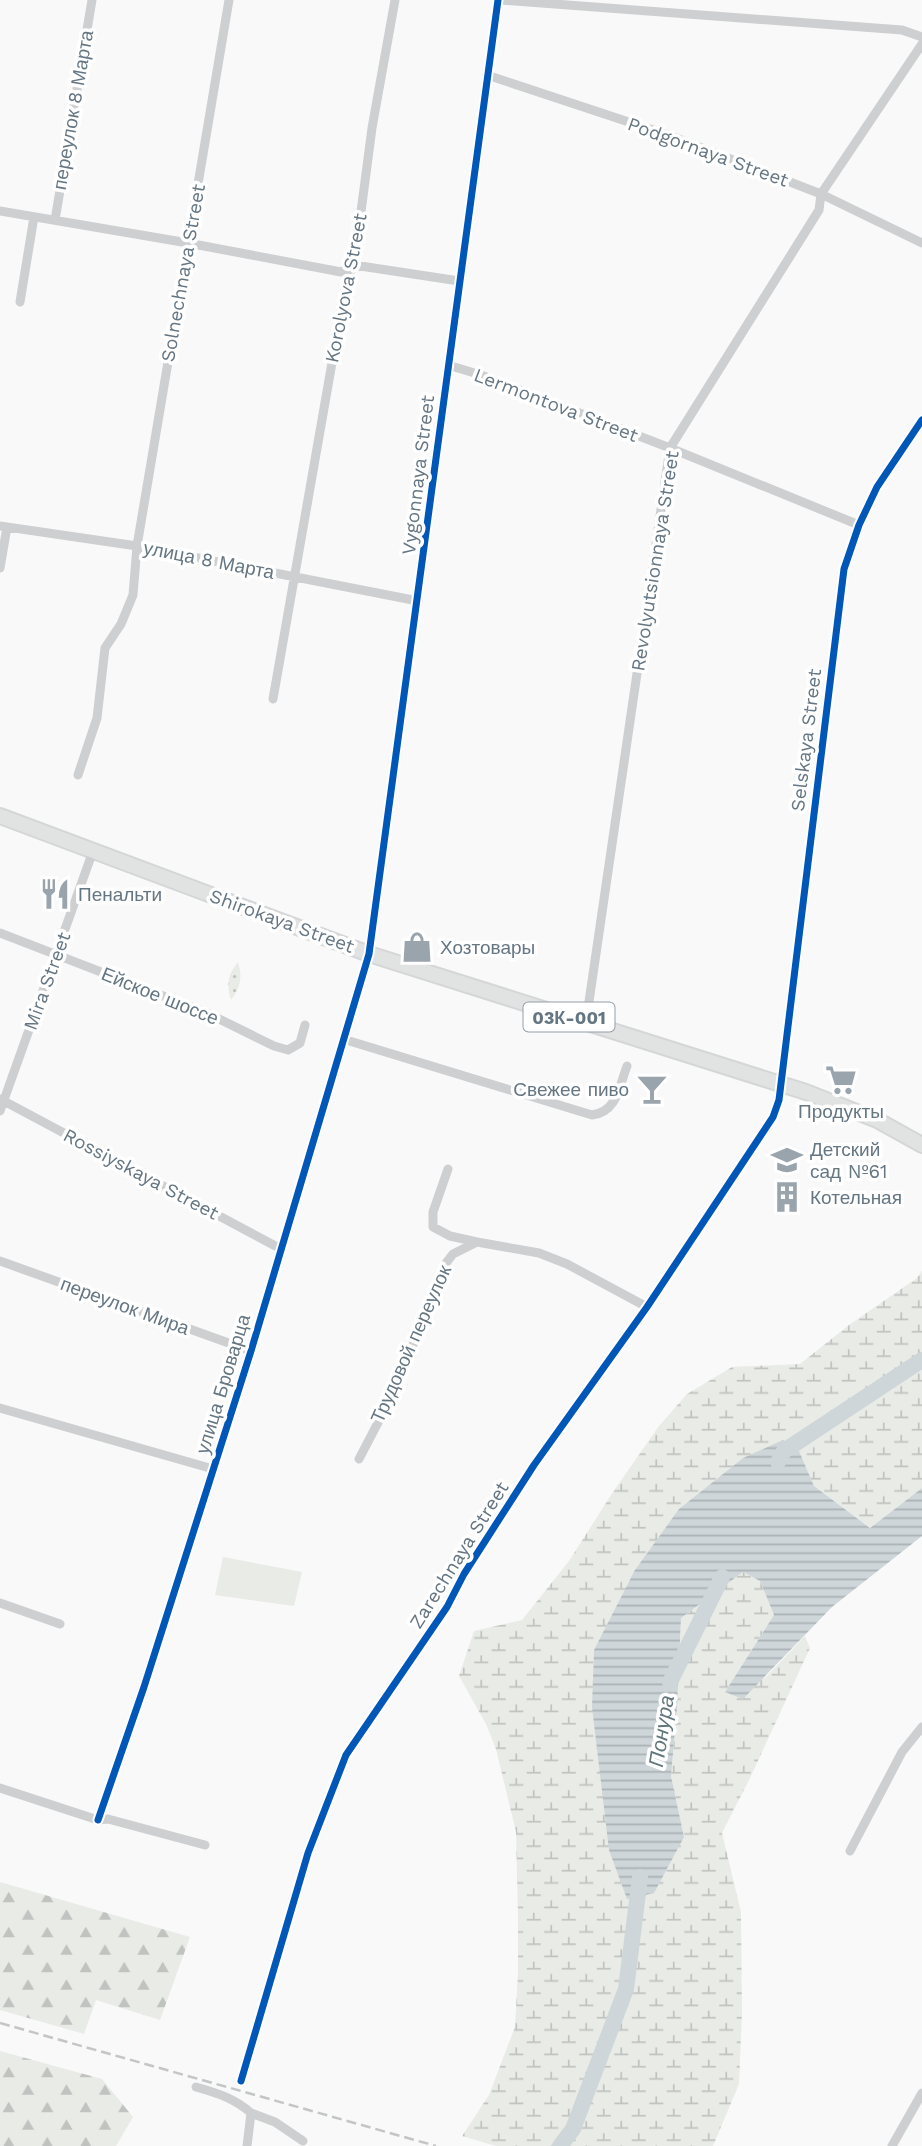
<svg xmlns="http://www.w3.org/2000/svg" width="922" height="2146" font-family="'Work Sans',sans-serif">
<defs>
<pattern id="grass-dots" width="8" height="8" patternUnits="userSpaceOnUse" patternTransform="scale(1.75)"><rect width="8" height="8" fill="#e8ebe6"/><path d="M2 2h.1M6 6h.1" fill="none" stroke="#c0c3c0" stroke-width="1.8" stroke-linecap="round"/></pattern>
<pattern id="forest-firs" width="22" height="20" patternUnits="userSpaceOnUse" patternTransform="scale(1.75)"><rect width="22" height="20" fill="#e8ebe6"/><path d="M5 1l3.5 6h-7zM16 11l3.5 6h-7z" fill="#c0c3c0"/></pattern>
<pattern id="wetland-marsh" width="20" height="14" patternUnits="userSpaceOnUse" patternTransform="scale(1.75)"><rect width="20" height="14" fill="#e8ebe6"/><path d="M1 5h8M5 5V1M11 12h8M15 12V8" fill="none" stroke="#c0c3c0"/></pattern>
<pattern id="water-rules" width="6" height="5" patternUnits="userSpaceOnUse" patternTransform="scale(1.75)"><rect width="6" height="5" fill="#ced6d9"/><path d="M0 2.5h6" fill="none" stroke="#abb2b5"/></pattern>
</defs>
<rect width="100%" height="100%" fill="#f9f9f9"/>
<path fill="url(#grass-dots)" d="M238 962C243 977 240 988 231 1000 226 985 228 974 238 962Z"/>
<path fill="url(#forest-firs)" d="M0 1882 190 1937 160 2020 96 2000 84 2034 0 2010Z
M0 2051 102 2079 133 2117 116 2146H0Z"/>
<path fill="url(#wetland-marsh)" d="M922 1271V1488L870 1528 814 1486 799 1451 784 1441 743 1458 679 1509 594 1650 684 1837 671 1776 677 1708 681 1618 743 1572 760 1581 774 1615 725 1692 766 1677 805 1636 810 1648 750 1778 722 1833 741 1912 742 2013 739 2084 713 2146H496L462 2136 489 2095 515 2027 518 1974V1914L516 1832 496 1749 486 1724 459 1676 474 1631 522 1620 569 1561 613 1492 659 1426 687 1394 732 1367 800 1364 849 1325 917 1278Z"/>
<path fill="#e8ebe6" d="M223 1557 302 1572 294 1606 215 1595Z"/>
<path fill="url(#water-rules)" d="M783 1440 799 1451 814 1486 870 1528 922 1488V1536L832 1607 743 1699 725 1692 774 1615 760 1581 743 1572 681 1618 677 1708 671 1776 684 1837 654 1893 627 1899 609 1850 592 1707 594 1650 635 1570 679 1509 743 1458Z"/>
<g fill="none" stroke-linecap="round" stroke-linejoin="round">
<path stroke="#ced6d9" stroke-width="16" d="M778 1462 784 1451 922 1360
M670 1682 722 1577
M560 2146 573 2129 626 1989 640 1877"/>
<defs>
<path id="primary" d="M0 816 369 954 806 1092 877 1120 922 1145"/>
</defs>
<use href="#primary" stroke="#d5d6d7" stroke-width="18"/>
<path stroke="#cecfd0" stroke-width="9" d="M501 0 902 30 922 37
M487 75 671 136 821 194 922 243
M0 211 188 243 341 272 354 265 459 281
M55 220 92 0
M20 302 34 217
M448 365 481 375 670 448 859 525
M0 526 137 546 418 601
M0 568 7 527
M273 699 346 283 354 265 372 128 395 0
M78 775 97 718 105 648 121 624 133 595 137 546 229 0
M0 933 207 1013 274 1046 288 1050 300 1043 305 1025
M586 1022 670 448 819 210 821 194 922 44
M343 1039 592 1115C617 1112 619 1087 627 1066
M0 1099 281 1249
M0 1111 93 851
M448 1169 433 1212V1227L450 1236 477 1242
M0 1261 251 1351
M0 1408 213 1469
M359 1459 383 1413 444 1274 446 1263 453 1254 477 1242 539 1253 567 1264 647 1307
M0 1603 60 1624
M0 1788 98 1820 108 1819 205 1845
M98 1820C197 1534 285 1244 369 954
M850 1851 902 1752 922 1727
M241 2081 308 1853 346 1755 447 1607 464 1574 534 1465 647 1307 773 1117 779 1100 844 569 859 525 877 487 922 420
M196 2087C217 2093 234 2098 251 2113L247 2146
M251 2113 275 2122 303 2141
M892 2146 922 2093"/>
<path stroke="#cecfd0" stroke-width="10" d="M369 954 498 0"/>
<use href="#primary" stroke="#e1e2e2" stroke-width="14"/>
<path stroke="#c3c5c6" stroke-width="2.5" stroke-dasharray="10 5" stroke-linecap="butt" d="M0 2023 436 2146"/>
<defs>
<path id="cycleway" d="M98 1820 144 1687 251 1351 369 954 498 0
M241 2081 308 1853 346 1755 447 1607 464 1574 534 1465 647 1307 773 1117 779 1100 844 569 859 525 877 487 922 420"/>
</defs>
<use href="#cycleway" stroke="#fff" stroke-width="11"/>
<use href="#cycleway" stroke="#0057b8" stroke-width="7"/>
</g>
<defs>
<symbol id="restaurant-bare" viewBox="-9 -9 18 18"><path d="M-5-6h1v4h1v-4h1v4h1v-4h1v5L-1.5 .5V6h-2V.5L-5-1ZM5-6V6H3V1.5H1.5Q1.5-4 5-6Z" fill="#99a4ac" stroke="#fff" stroke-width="2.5" paint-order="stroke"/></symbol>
<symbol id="shop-bare" viewBox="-9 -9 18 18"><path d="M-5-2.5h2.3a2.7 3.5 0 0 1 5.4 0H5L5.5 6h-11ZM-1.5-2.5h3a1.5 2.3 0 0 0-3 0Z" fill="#99a4ac" stroke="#fff" stroke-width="2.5" paint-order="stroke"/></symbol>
<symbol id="supermarket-bare" viewBox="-9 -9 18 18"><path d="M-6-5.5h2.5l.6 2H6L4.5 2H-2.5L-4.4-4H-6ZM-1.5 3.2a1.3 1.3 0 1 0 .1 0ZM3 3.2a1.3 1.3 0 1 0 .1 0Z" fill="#99a4ac" stroke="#fff" stroke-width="2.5" paint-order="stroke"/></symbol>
<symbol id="bar-bare" viewBox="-9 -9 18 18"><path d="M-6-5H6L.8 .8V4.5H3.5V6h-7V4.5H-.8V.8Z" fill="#99a4ac" stroke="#fff" stroke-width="2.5" paint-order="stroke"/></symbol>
<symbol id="school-bare" viewBox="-9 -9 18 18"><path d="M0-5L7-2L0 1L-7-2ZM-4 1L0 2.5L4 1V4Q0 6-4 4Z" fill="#99a4ac" stroke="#fff" stroke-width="2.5" paint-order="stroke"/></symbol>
<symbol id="building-bare" viewBox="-9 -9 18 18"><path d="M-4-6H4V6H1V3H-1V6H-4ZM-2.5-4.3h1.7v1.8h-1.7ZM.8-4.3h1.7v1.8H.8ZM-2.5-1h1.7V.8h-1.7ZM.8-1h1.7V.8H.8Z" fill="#99a4ac" stroke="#fff" stroke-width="2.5" paint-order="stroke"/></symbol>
</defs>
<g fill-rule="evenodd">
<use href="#restaurant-bare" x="33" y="872" width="44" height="44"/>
<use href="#shop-bare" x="395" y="925" width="44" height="44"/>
<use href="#supermarket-bare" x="819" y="1058" width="44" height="44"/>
<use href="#bar-bare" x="630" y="1067" width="44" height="44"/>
<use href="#school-bare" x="765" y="1138" width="44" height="44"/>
<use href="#building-bare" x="765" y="1175" width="44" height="44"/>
</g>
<g text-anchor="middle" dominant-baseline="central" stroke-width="7" stroke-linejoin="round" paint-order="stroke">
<rect fill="#fff" stroke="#939fa8" stroke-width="2" x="523.5" y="1002.5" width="91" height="29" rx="5"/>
<g font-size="18" font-weight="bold" fill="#657683">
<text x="569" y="1017">03К-001</text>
</g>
<g font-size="19" fill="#657683" stroke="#fff">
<text transform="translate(73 110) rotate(-80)">переулок 8 Марта</text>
<text transform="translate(708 152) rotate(20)">Podgornaya Street</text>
<text transform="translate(183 273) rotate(-80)">Solnechnaya Street</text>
<text transform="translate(346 288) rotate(-79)">Korolyova Street</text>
<text transform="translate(556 405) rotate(21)">Lermontova Street</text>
<text transform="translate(418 475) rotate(-83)">Vygonnaya Street</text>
<text transform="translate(209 560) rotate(11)">улица 8 Марта</text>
<text transform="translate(655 561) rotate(-81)">Revolyutsionnaya Street</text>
<text transform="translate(806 740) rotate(-83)">Selskaya Street</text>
<text transform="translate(282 921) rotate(20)">Shirokaya Street</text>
<text transform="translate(47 981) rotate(-70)">Mira Street</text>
<text transform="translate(160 996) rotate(22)">Ейское шоссе</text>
<text transform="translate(141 1174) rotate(28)">Rossiyskaya Street</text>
<text transform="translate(125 1306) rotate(20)">переулок Мира</text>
<text transform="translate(411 1344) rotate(-66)">Трудовой переулок</text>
<text transform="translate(223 1384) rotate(-73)">улица Броварца</text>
<text transform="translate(459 1555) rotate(-58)">Zarechnaya Street</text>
</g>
<g font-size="19" fill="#657683" stroke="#fff" text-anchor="start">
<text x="78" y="894">Пенальти</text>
<text x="440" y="947">Хозтовары</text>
<text x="629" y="1089" text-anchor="end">Свежее пиво</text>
<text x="841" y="1111" text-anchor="middle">Продукты</text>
<text x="810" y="1149">Детский<tspan x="810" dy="22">сад №61</tspan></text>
<text x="810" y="1197">Котельная</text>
</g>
<g font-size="21" font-style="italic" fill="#60757c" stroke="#fff">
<text transform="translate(661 1731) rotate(-81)">Понура</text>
</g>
</g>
</svg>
